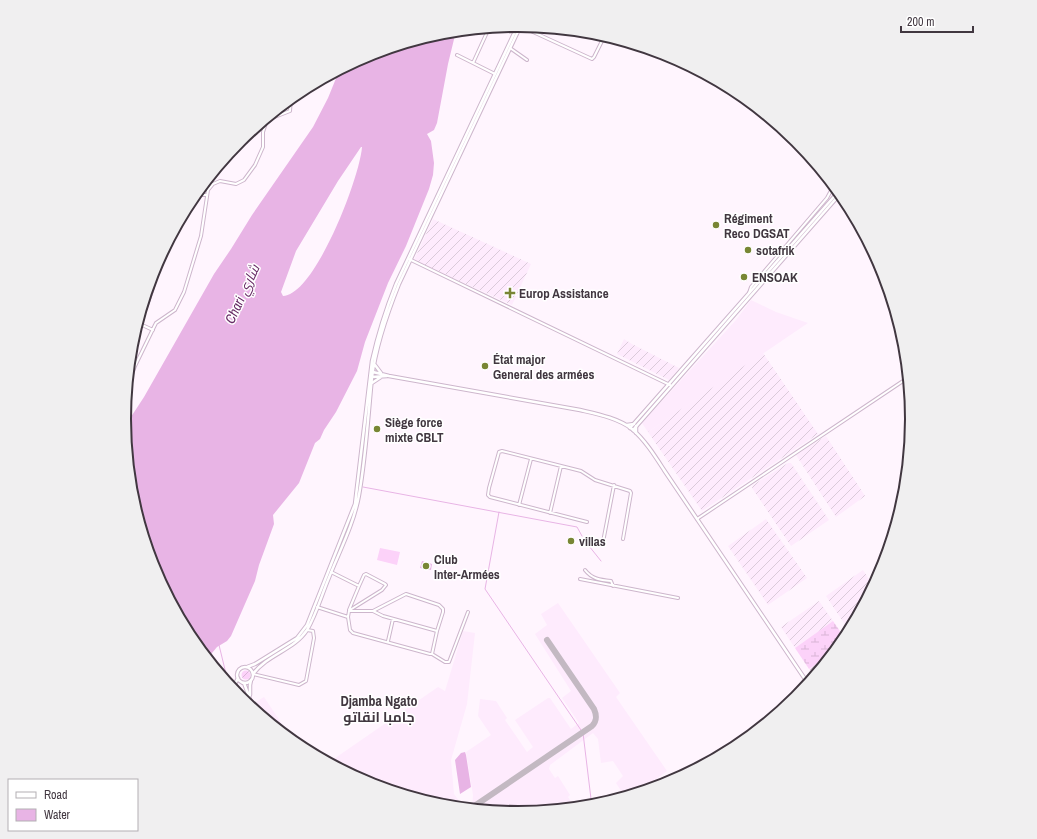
<svg xmlns="http://www.w3.org/2000/svg" width="1037" height="839" font-family="'Archivo Narrow',Cairo,sans-serif">
<defs>
<pattern id="industrial-furrows" width="10" height="10" patternUnits="userSpaceOnUse"><rect width="10" height="10" fill="#feebfd"/><path d="M-1 1l2-2M0 10L10 0M9 11l2-2" fill="none" stroke="#dbcada"/></pattern>
<pattern id="wetland-marsh" width="20" height="14" patternUnits="userSpaceOnUse"><rect width="20" height="14" fill="#fcd2f9"/><path d="M1 5h8M5 5V1M11 12h8M15 12V8" fill="none" stroke="#d9b5d6"/></pattern>
<pattern id="garden-furrows" width="10" height="10" patternUnits="userSpaceOnUse"><rect width="10" height="10" fill="#fcd2f9"/><path d="M-1 1l2-2M0 10L10 0M9 11l2-2" fill="none" stroke="#d9b5d6"/></pattern>
</defs>
<rect width="100%" height="100%" fill="#fff5fe"/>
<path fill="#feebfd" d="M751 300 776 312 808 323 648 432 642 423 736 320Z
M558 603 620 693 616 697 667 771 636 794 625 797 616 783 623 776 613 761 601 763 598 739 593 733 550 765 549 769 555 778 558 776 570 795 568 797 575 808 518 814 472 809 473 795 466 752 491 735 478 716 480 699 496 701 507 718 505 720 527 752 533 747 515 720 548 698H550L571 729 579 723 562 698 571 691 535 634 547 625 541 614Z
M463 631 475 633 467 704 451 760 454 794 465 809 441 806 367 784 328 763 438 687 445 691Z
M264 697 296 745 272 725 256 702Z"/>
<path fill="url(#industrial-furrows)" d="M433 219 531 264 512 305 414 260Z
M624 339 632 344 679 368 669 380 617 354Z
M763 353 818 434 702 511 648 432Z
M826 436 865 496 836 517 796 455Z
M788 463H791L829 520 791 546 752 488 753 485Z
M766 519 807 578 768 605 728 546Z
M863 570 874 587 850 632 826 596Z
M819 601 833 621 795 648 781 627Z
M838 649 815 678 809 669Z"/>
<path fill="url(#wetland-marsh)" d="M833 621 846 640 838 649 809 669 795 648Z"/>
<path fill="url(#garden-furrows)" d="M241.5 675a4.5 4.5 0 1 1 9 0a4.5 4.5 0 1 1-9 0Z"/>
<path fill="#fcd2f9" d="M380 548 400 552 397 565 377 560Z"/>
<path fill="#e8b4e5" fill-rule="evenodd" d="M456 31 448 64 437 123 434 130 427 134 431 141 434 163 433 175 429 189 406 246 388 283 365 342 357 371 336 412 324 430 320 439 315 443 299 483 273 515 274 524 259 565 255 581 231 636 227 641 217 647 207 659 190 638 154 570 132 496 125 426 144 397 214 274 231 249 252 215 313 127 328 98 339 71 368 55 442 33ZM361 147H362C360 177 315 295 283 296L281 292 296 251 338 181Z
M422 561 432 564 431 570 420 568Z
M465 752 466 755 471 787 460 794 455 760 461 753Z"/>
<g fill="none" stroke-linecap="round" stroke-linejoin="round">
<path stroke="#e8b4e5" stroke-width="1" d="M363 487 577 527 582 536
M499 512 485 589 583 733 592 807
M585 541 601 561
M219 645 229 686
M234 690 237 695"/>
<path stroke="#c3b9c2" stroke-width="6" d="M470 809 592 726C597 721 597 716 594 709L547 640"/>
<defs>
<path id="minor" d="M520 26 592 59 594 57 605 35
M510 48 527 60
M457 55 495 74
M473 63 489 28
M208 190 213 184 220 181 236 184 244 180 255 165 263 147V132L267 120 290 111 291 98
M195 195H207
M409 259 670 385
M749 293 751 287 827 198 834 185
M140 324 152 291 162 253
M137 325 140 324 153 330
M127 388 135 366 154 327 156 323 175 310 184 292 201 236 208 190V179
M519 505 531 459
M550 513 561 466
M697 519 909 377
M587 522 490 497 488 495 489 488 499 452 502 451 581 471 595 480 630 491 631 493 623 539
M603 542 614 485
M585 570C592 579 600 580 611 581L613 586
M331 572 359 586 349 610
M580 579 678 598
M317 607 348 617 349 611H373L406 594 439 605 443 609V612L437 631 383 616 373 611
M350 610 382 590 386 585 385 584 366 574 364 575 359 586
M348 617 350 630 353 633 430 654H432L437 631
M388 641 393 619
M432 654 445 662H449L468 612
M253 674 299 685 306 681 314 638 313 631 307 630"/>
<path id="tertiary" d="M630 428 839 191
M633 430 841 193
M244 683 254 710
M250 695V685L251 680"/>
<path id="secondary" d="M375 365 381 373
M373 372 389 376 580 410C597 414 618 418 632 429 645 440 655 456 664 470L809 685
M372 377 387 376
M372 383 381 377
M627 425 634 424
M636 426V433
M237 675a8 8 0 1 1 16 0a8 8 0 1 1-16 0Z
M247 667 255 664 297 638 307 625 355 504 372 361C378 334 386 309 396 284L518 25
M253 674C268 654 294 650 307 630 316 615 321 597 328 580 339 552 354 524 359 495 366 456 368 416 372 377 376 345 387 314 399 284L521 25
M232 690 238 678"/>
</defs>
<use href="#minor" stroke="#cdb6cc" stroke-width="4"/>
<use href="#tertiary" stroke="#cdb6cc" stroke-width="4.5"/>
<use href="#secondary" stroke="#cdb6cc" stroke-width="4.5"/>
<use href="#minor" stroke="#fff" stroke-width="2"/>
<use href="#tertiary" stroke="#fff" stroke-width="2.5"/>
<use href="#secondary" stroke="#fff" stroke-width="2.5"/>
</g>
<g fill="#788634" stroke="#fff" stroke-width="1.5">
<circle cx="716" cy="225" r="4"/>
<circle cx="748" cy="250" r="4"/>
<circle cx="744" cy="277" r="4"/>
<path d="M508 287h4v4h4v4h-4v4h-4v-4h-4v-4h4z"/>
<circle cx="485" cy="366" r="4"/>
<circle cx="377" cy="429" r="4"/>
<circle cx="571" cy="541" r="4"/>
<circle cx="426" cy="566" r="4"/>
</g>
<g text-anchor="middle" dominant-baseline="central" stroke-width="3" stroke-linejoin="round" paint-order="stroke">
<g font-size="13" font-weight="bold" fill="#413740" stroke="#fff" text-anchor="start">
<text x="724" y="218">Régiment<tspan x="724" dy="15">Reco DGSAT</tspan></text>
<text x="756" y="250">sotafrik</text>
<text x="752" y="277">ENSOAK</text>
<text x="519" y="293">Europ Assistance</text>
<text x="493" y="359">État major<tspan x="493" dy="15">General des armées</tspan></text>
<text x="385" y="422">Siège force<tspan x="385" dy="15">mixte CBLT</tspan></text>
<text x="579" y="541">villas</text>
<text x="434" y="559">Club<tspan x="434" dy="15">Inter-Armées</tspan></text>
</g>
<g font-size="14" font-style="italic" fill="#662a65" stroke="#fff">
<text transform="translate(242 294) rotate(-65)">Chari شاري</text>
</g>
<g font-size="14" font-weight="bold" fill="#413740" stroke="#fff">
<text x="379" y="701">Djamba Ngato<tspan x="379" dy="16">جامبا انقاتو</tspan></text>
</g>
</g>
<path d="M0 0H1037V839H0ZM131 419a387 387 0 1 1 774 0a387 387 0 1 1-774 0Z" fill="#f0eff0" fill-rule="evenodd"/>
<path fill="none" stroke="#413740" stroke-width="2" d="M131 419a387 387 0 1 1 774 0a387 387 0 1 1-774 0Z"/>
<rect x="8" y="779" width="130" height="52" fill="#ffffff" stroke="#b3afb3"/>
<rect x="16" y="792" width="20" height="6" fill="#ffffff" stroke="#b3afb3"/>
<text x="44" y="799" font-size="12" fill="#413740">Road</text>
<rect x="16" y="809" width="20" height="12" fill="#e8b4e5" stroke="#b3afb3"/>
<text x="44" y="819" font-size="12" fill="#413740">Water</text>
<path d="M901 26v6h72v-6" fill="none" stroke="#413740" stroke-width="2"/>
<text x="907" y="26" font-size="12" fill="#413740" stroke="#ffffff" stroke-width="3" paint-order="stroke">200 m</text>
</svg>
